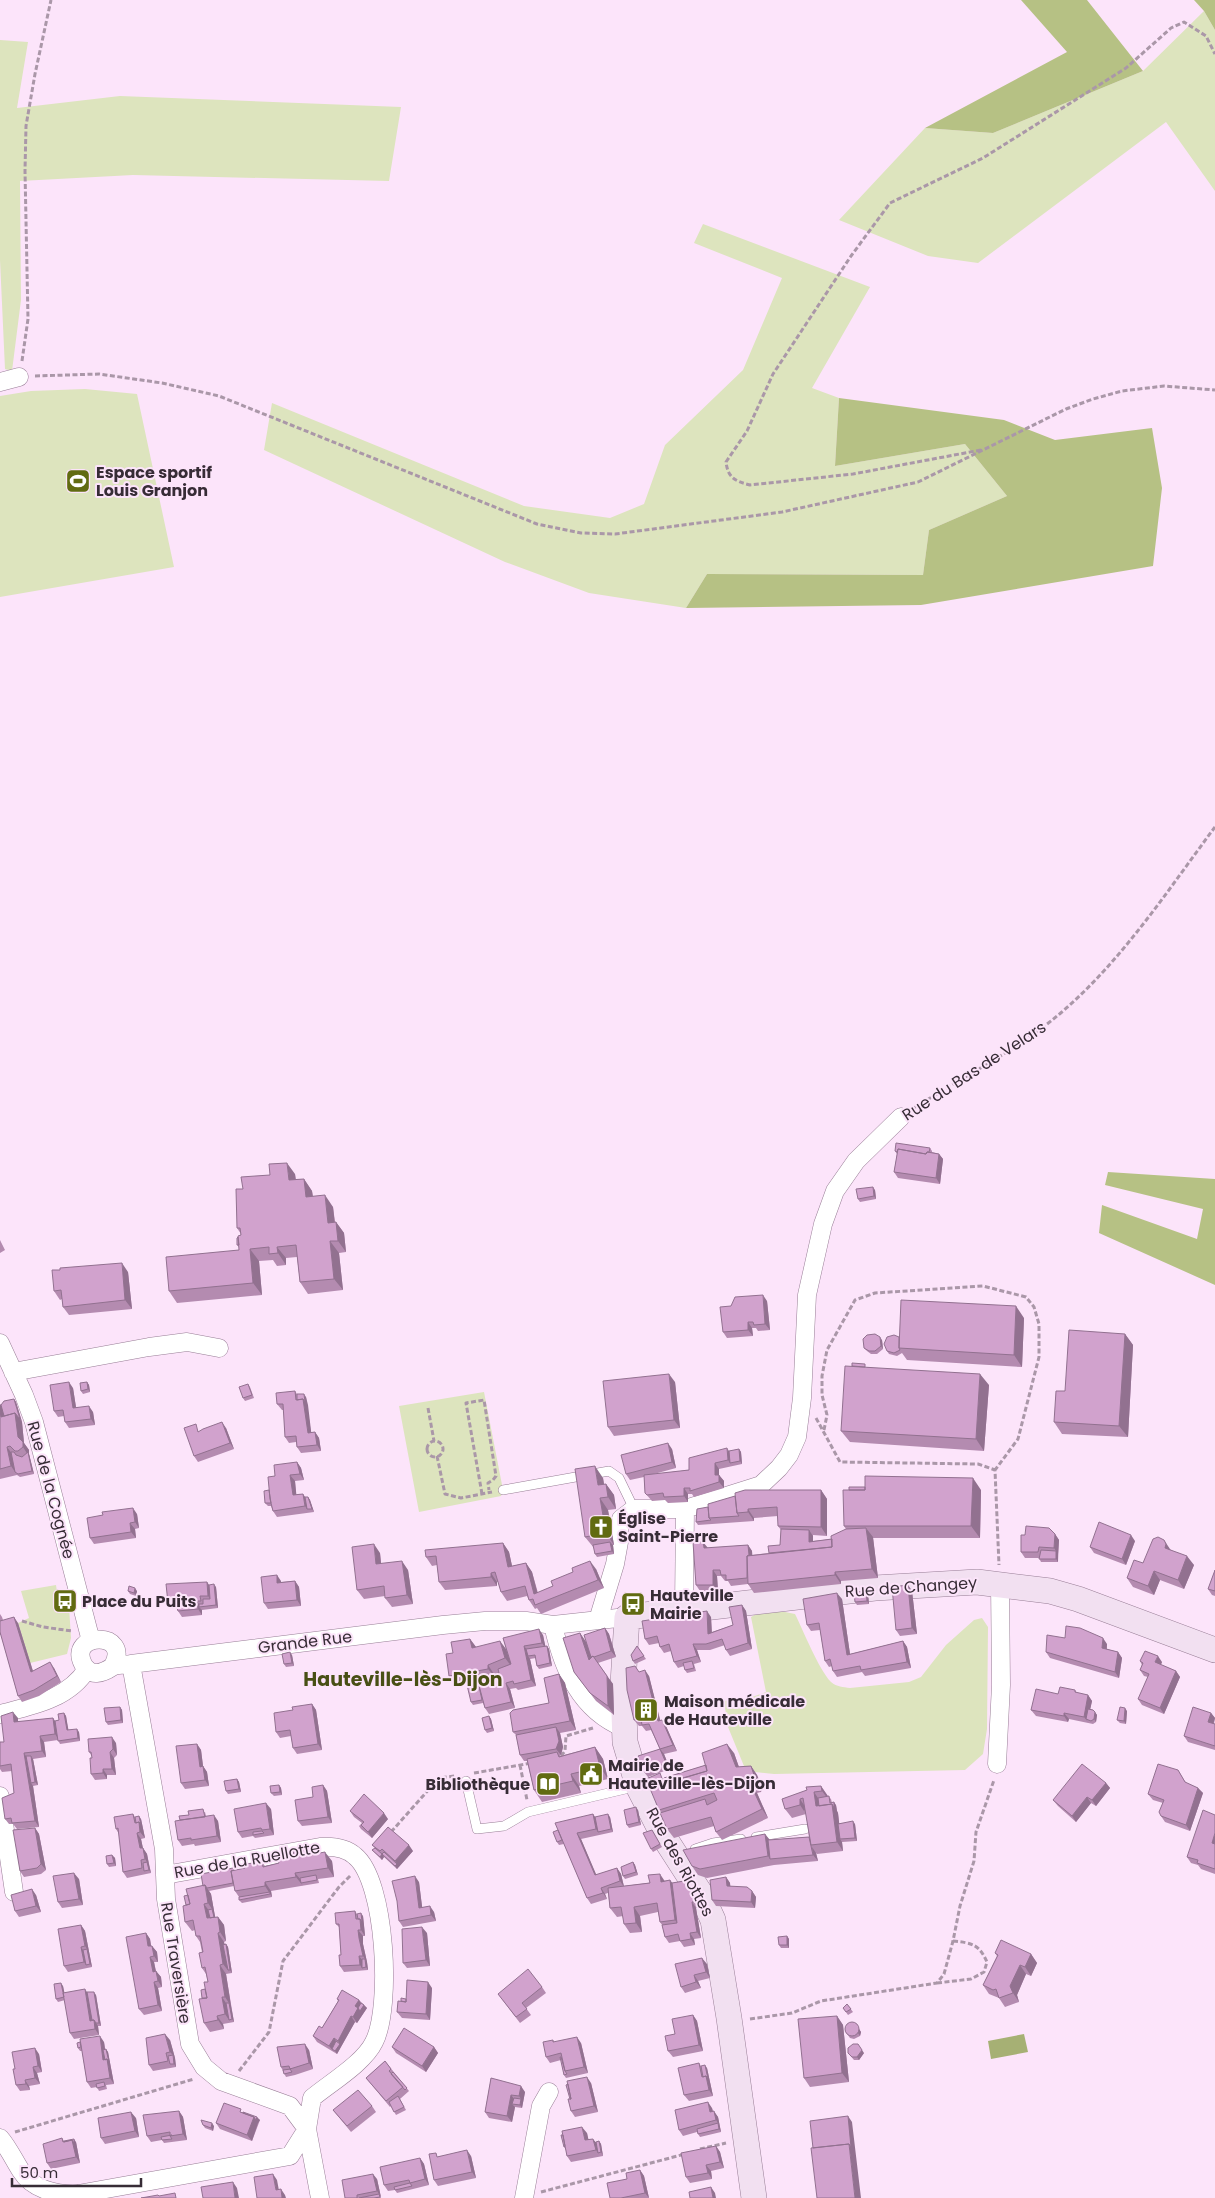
<svg xmlns="http://www.w3.org/2000/svg" width="1215" height="2198" font-family="Poppins,sans-serif">
<rect width="100%" height="100%" fill="#fce4fa"/>
<path fill="#dde4be" d="M1204 11 1215 30V191L1166 122 978 263 928 256 839 220 925 128 993 133 1143 71Z
M0 40 28 42 17 108 120 96 401 107 389 181 133 175 20 181 21 300 12 371 5 369 0 260Z
M703 224 870 287 812 388 839 398 835 466 965 444 1007 496 929 530 923 575 707 574 686 608 589 593 505 562 264 450 272 403 524 506 610 518 644 504 665 445 743 370 782 278 694 243Z
M85 389 137 394 174 567 0 597V396L31 391Z
M484 1392 503 1490 501 1496 419 1512 399 1406Z
M56 1585 59 1605 69 1606 71 1638 67 1654 30 1663 18 1623 29 1618 21 1591Z
M780 1611 795 1614C804 1632 818 1668 831 1682 837 1687 843 1687 850 1688L909 1682 921 1677 946 1645 974 1620 982 1618 988 1627 987 1729 983 1754 965 1770 774 1774 746 1771 728 1727 724 1701 752 1697 766 1692 751 1617 758 1613Z"/>
<path fill="#b6c184" d="M1021 0H1087L1143 71 993 133 925 128 1067 52Z
M1194 0H1215V30L1204 11Z
M839 398 1004 420 1055 440 1152 428 1162 488 1153 566 921 605 686 608 707 574 923 575 929 530 1007 496 965 444 835 466Z
M1108 1172 1215 1179V1285L1099 1233 1102 1205 1197 1239 1203 1209 1105 1185Z"/>
<path fill="#a6b074" d="M1024 2034 1028 2052 991 2059 988 2041Z"/>
<g fill="none" stroke-linecap="round" stroke-linejoin="round">
<defs>
<path id="lane" d="M503 1490 609 1471 619 1478 634 1509
M466 1781 477 1829 504 1826 528 1812 638 1786
M756 1837 805 1829
M695 1849 713 1843 741 1839"/>
<path id="street" d="M0 382 19 377
M0 1343 24 1395 34 1422 91 1641
M13 1372 149 1347 187 1342 219 1348
M684 1609 685 1509 761 1485 779 1468 789 1455 797 1437 802 1398 807 1295 823 1224 835 1191 856 1161 901 1117
M598 1620 615 1564 619 1542V1527L621 1519 634 1509H685
M553 1625C563 1669 580 1710 624 1728
M131 1664 164 1849 166 1899 190 2044 204 2067 221 2081 290 2106 307 2129 320 2198
M113 1666C132 1630 67 1632 83 1664 90 1678 103 1673 112 1667 117 1664 126 1665 131 1664L443 1625 485 1621H526L553 1625 627 1617
M0 1714C31 1706 69 1699 87 1669
M997 1764 1001 1685 1000 1583
M0 1796 14 1892
M0 2138C8 2147 14 2160 21 2171 33 2190 57 2195 78 2194L290 2156 307 2129 312 2098C330 2083 364 2063 374 2042 392 2008 386 1881 355 1856 345 1847 333 1846 320 1847L165 1875
M524 2198 541 2106 549 2092"/>
<path id="secondary" d="M754 2198 729 2018 713 1920 702 1896 664 1837 638 1786 625 1742 623 1684 627 1617 875 1588 977 1582 1050 1591 1078 1599 1215 1650"/>
</defs>
<use href="#lane" stroke="#987e96" stroke-width="10"/>
<use href="#street" stroke="#987e96" stroke-width="19"/>
<use href="#secondary" stroke="#987e96" stroke-width="26"/>
<path stroke="#aa97a8" stroke-width="3" stroke-dasharray="5 2.5" stroke-linecap="butt" d="M22 361 28 319 25 171 26 126 35 74 51 0
M35 376 99 374 162 383 219 396 537 524 581 533 615 534 782 512 918 482 1066 409 1093 399 1122 391 1164 386 1215 390
M981 450 853 474 750 485C735 481 728 478 726 462L747 431 773 374 851 256 890 203 983 158 1126 68 1171 28 1184 22 1206 36 1215 54
M914 1108C964 1076 1018 1050 1063 1011 1123 959 1168 890 1215 827
M428 1408 434 1441
M816 1418 840 1462 978 1464 995 1470 999 1565
M824 1430 827 1415 822 1395V1376L827 1350 855 1300 875 1293 983 1286 1026 1297 1034 1307 1039 1324V1357L1018 1439 995 1470
M427 1449a8 8 0 1 1 16 0a8 8 0 1 1-16 0Z
M437 1456 445 1494 461 1498 492 1492
M482 1494 466 1403 484 1400 496 1476 493 1480 488 1483 489 1490
M22 1621 43 1627 72 1631
M561 1756 565 1751 566 1736 593 1728
M520 1765 527 1800
M474 1773 532 1763
M391 1832 439 1778 455 1776
M937 1983 971 1979 984 1972 987 1962C979 1944 972 1943 953 1941
M750 2019 792 2013 821 2001 937 1983 944 1974 953 1941 960 1906 974 1861 976 1832 994 1780
M239 2071 269 2032 283 1961 339 1887 351 1875
M15 2132 194 2079
M700 2149 726 2143
M541 2192 685 2154"/>
<use href="#lane" stroke="#fff" stroke-width="9"/>
<use href="#street" stroke="#fff" stroke-width="18"/>
<use href="#secondary" stroke="#f2e0f1" stroke-width="25"/>
</g>
<path fill="#b48bb0" d="M930 1148 932 1151V1152L939 1154 943 1159 940 1184 898 1178 894 1172 897 1154 895 1151Z
M295 1174 296 1180 304 1179 312 1191 313 1196 333 1207 335 1222H336L344 1233 346 1252 339 1253 343 1290 308 1294 300 1282 297 1257 286 1258V1265L277 1266 273 1260 259 1261 262 1295 177 1303 169 1291 239 1250V1247L237 1245 241 1234 237 1228 243 1189Z
M875 1190 876 1199 860 1202 858 1199Z
M0 1240 5 1250 0 1253Z
M128 1272 132 1309 69 1315 63 1307 62 1299 60 1300 54 1291Z
M767 1301 770 1330 758 1331 756 1328H752L753 1336 727 1338 723 1332 731 1306Z
M1024 1318 1022 1367 907 1360 902 1353 897 1356 889 1354 887 1351 899 1337Z
M1125 1334 1133 1345 1128 1437 1062 1434 1054 1422 1065 1391Z
M882 1340 883 1349 877 1354H871L867 1351 864 1348Z
M867 1367 989 1385 984 1451 850 1442 841 1431Z
M87 1382 89 1385 90 1392 83 1394 81 1391Z
M675 1382 680 1428 614 1436 608 1427Z
M248 1384 250 1387 254 1398 245 1401 243 1398Z
M73 1388 76 1407 93 1412 95 1425 69 1428 65 1422 64 1416 58 1417 54 1411Z
M295 1391 297 1394 306 1397 311 1433 315 1432 319 1438 321 1451 301 1453 297 1447 296 1442 289 1443 285 1437 284 1410H282L277 1404Z
M14 1399 16 1402 22 1422 24 1443 29 1450V1454L34 1474 20 1477 17 1475 0 1479V1404L1 1405Z
M226 1428 234 1449 198 1462 194 1456 200 1431Z
M672 1449 676 1468 654 1474 689 1470 729 1451 739 1449 741 1452 742 1464 719 1469V1475L724 1481V1488L694 1497 692 1494H688V1502L668 1503 665 1500 652 1501 645 1493 644 1477 630 1480 626 1474Z
M297 1462 301 1468 304 1480 295 1481 296 1495 303 1494 305 1497H308L310 1500 314 1512 277 1517 273 1511 271 1506H268L265 1503 269 1490 275 1476Z
M603 1478 604 1484H606L614 1495 616 1509 608 1510 614 1545H613L614 1554 597 1557 595 1554 594 1548 585 1537Z
M821 1490 827 1499V1536L813 1535V1541L832 1539 846 1529 844 1526 981 1490 980 1538H873L878 1578 841 1581V1584L754 1593 748 1584 731 1586 728 1581H725L721 1576H717L718 1591H700L696 1585 708 1548 748 1545 752 1551V1555L769 1553 780 1545 781 1530 778 1526V1516L754 1518V1521L698 1525 696 1522 697 1509Z
M137 1514 139 1528 135 1529 136 1538 94 1544 90 1538 103 1515Z
M1055 1534 1059 1540 1058 1562H1041L1039 1558H1025L1021 1552Z
M1135 1541 1126 1565 1094 1553 1090 1547Z
M503 1543 509 1552 512 1566 526 1563 532 1572 538 1593 596 1569 604 1588 541 1614 537 1608 535 1609 529 1600 527 1596 507 1601 501 1592 498 1582H497V1586L445 1590 439 1582 437 1565 432 1566 426 1557Z
M1171 1550 1194 1565 1184 1589 1160 1580 1154 1595 1133 1587 1127 1578 1143 1563Z
M380 1553 381 1564 408 1570 413 1604 392 1607 385 1598V1596L364 1599 357 1590Z
M1215 1570V1596L1212 1595 1208 1589Z
M281 1581V1582L295 1581 299 1587 301 1606 268 1609 264 1603Z
M207 1582 209 1585 216 1587 218 1608 202 1610V1615L182 1617 178 1611 177 1608 173 1609 168 1603Z
M908 1585 912 1591 917 1634 900 1636 896 1630Z
M128 1591H137L136 1596 130 1594Z
M868 1594 869 1604 857 1605 855 1602Z
M842 1599 850 1654 903 1641 907 1647 911 1668 865 1676 862 1672 837 1677 833 1671 832 1666 829 1667 825 1661 820 1630 811 1631 807 1625Z
M742 1605 746 1611 752 1649 730 1656 726 1650 725 1645 710 1650H697L701 1662 694 1664 696 1671 687 1673 685 1670 684 1666 678 1668 674 1662 671 1651 664 1653 660 1647 659 1643 649 1645 645 1639 711 1617 712 1632 733 1625Z
M0 1614 2 1617 3 1620 18 1623 33 1671 54 1668 61 1682 39 1696 22 1702 18 1696 1 1635H0Z
M605 1628 609 1634 616 1657 598 1663 613 1684 614 1715 596 1701 574 1672 580 1633 586 1642Z
M543 1635 545 1646H547L549 1649 552 1666 539 1669 537 1666 536 1658 530 1659 536 1686 518 1690 516 1688 510 1689 515 1708 489 1714 485 1708 483 1703 473 1705 471 1702 478 1681 456 1685 449 1676 453 1653 470 1639 476 1647 506 1649 503 1638Z
M1107 1644V1649L1118 1652 1122 1658 1119 1678 1050 1658 1046 1652Z
M637 1646 646 1659 635 1664 633 1661Z
M292 1655 294 1666 286 1667 284 1664Z
M1140 1661 1162 1662 1161 1665 1176 1671 1180 1677 1164 1714 1142 1705 1138 1699 1148 1677 1144 1676 1140 1670 1142 1665Z
M639 1672 649 1676 660 1721 666 1726 677 1751 664 1754 670 1769 648 1777 644 1772 660 1749 651 1730 646 1731 642 1726H639L634 1720Z
M559 1674 565 1683 576 1730 560 1733 563 1747 561 1755H560V1756L595 1747 603 1759 608 1779 579 1786 581 1793 542 1802 534 1790 527 1761H524L520 1755 516 1735 513 1732 549 1703Z
M1075 1690 1077 1693 1088 1695 1092 1701 1090 1709 1093 1710 1097 1715 1096 1722 1093 1724 1069 1719 1068 1722 1036 1716 1031 1710 1058 1694Z
M312 1704 316 1710 322 1750 297 1754 293 1748 291 1736 280 1738 276 1732 293 1710Z
M120 1707 122 1710 123 1723 108 1725 106 1722Z
M1127 1711 1126 1724 1120 1723 1117 1720Z
M64 1713 66 1716 68 1730 79 1732 80 1741 60 1744 58 1740 44 1742 46 1757 33 1759 38 1785 33 1786 39 1827 17 1829 13 1824H9L5 1819 14 1793 12 1771 2 1772 0 1769V1742H4L18 1718V1722L53 1718 55 1721 59 1720Z
M1211 1713 1215 1718 1214 1724H1215V1750L1188 1742 1184 1736Z
M489 1716 491 1719 494 1731 487 1733 485 1730Z
M116 1743 117 1755 114 1758 116 1775H107V1779L95 1780 91 1774 92 1758V1756L89 1752Z
M197 1744 201 1750 203 1766 207 1772 209 1786 185 1789 181 1783Z
M734 1753 739 1767 751 1766 757 1775 762 1787 761 1792 757 1793 768 1818 722 1840 716 1832 714 1826 674 1838 667 1829 661 1813 659 1810 664 1778 706 1765Z
M1178 1770 1186 1783 1198 1788 1203 1793 1190 1831 1165 1822 1161 1816 1163 1803 1153 1800 1148 1794Z
M237 1779 239 1782 241 1792 228 1794 226 1791Z
M1106 1783 1110 1788 1096 1806 1091 1803 1076 1822 1058 1806 1053 1800Z
M279 1785 281 1788 282 1795 274 1796 271 1793Z
M323 1785 327 1791 332 1823 302 1826 298 1821 313 1797Z
M821 1786 828 1796 831 1799 832 1803 836 1805 837 1811 838 1813 839 1823 855 1824 857 1841 842 1842 843 1851 817 1854 816 1853 818 1861 774 1865 707 1878 698 1875 692 1866 765 1834 770 1840 809 1837 806 1814 792 1818 785 1809 782 1799Z
M271 1809 274 1835 255 1838 253 1836 242 1838 238 1832Z
M638 1810 641 1825 629 1828 627 1825Z
M350 1811 388 1819 372 1838 361 1829 359 1826 362 1823 354 1817Z
M205 1812 206 1816 218 1821 221 1842 195 1846 194 1844 182 1846 178 1840 180 1820Z
M133 1814 135 1817 141 1819 145 1838 141 1839 143 1848 147 1854 151 1873 127 1878 123 1872 119 1834 116 1829Z
M593 1814 595 1817H610L613 1832 581 1839 596 1875 617 1868 621 1874 624 1886 670 1880 672 1883 684 1881 702 1907 696 1908 701 1938 694 1939 695 1945 684 1947 680 1941 669 1943 665 1937 662 1925 660 1922 658 1912 640 1916 642 1932 630 1933 624 1924 623 1916 617 1917 610 1908 608 1893 605 1894 607 1899 591 1904 587 1898 564 1844 559 1845 557 1842 558 1830Z
M1215 1815V1874L1201 1869 1198 1865 1191 1863 1187 1857Z
M35 1828 39 1834 46 1870 41 1874 24 1877 20 1871Z
M652 1830 662 1847 653 1852 651 1849Z
M372 1845 413 1851 397 1869 384 1857 382 1860 372 1850 375 1848Z
M308 1847 313 1854 332 1861 334 1877 318 1879 319 1883 271 1891 272 1897 242 1903 239 1900V1897L235 1891 234 1886 209 1891 211 1894 215 1917H218L224 1925 226 1941 224 1942 225 1945 226 1944 228 1947 232 1973 226 1974 234 2022 223 2024 224 2029 210 2032 204 2023 202 1998 208 1982 206 1974 202 1968V1952L200 1942 196 1936 195 1930 192 1931 185 1922 186 1905 188 1895 233 1868 235 1870 245 1868 262 1862 265 1866 279 1863 294 1856Z
M112 1855 115 1858 116 1866 109 1867 107 1864Z
M633 1862 635 1865 638 1875 625 1879 623 1876Z
M726 1877 730 1883V1886L752 1891 756 1897 755 1908 716 1906 712 1900Z
M79 1879 83 1905 62 1908 58 1902Z
M419 1882 422 1907 434 1912 436 1921 403 1927 399 1921Z
M36 1895 41 1912 19 1917 15 1911Z
M355 1911 357 1914 363 1916 365 1936H363V1944L367 1962 368 1970 344 1972 340 1966 341 1955 339 1927 336 1924Z
M81 1925 85 1931 92 1967 68 1972 64 1966Z
M146 1933 150 1939 151 1946H152L157 1952 158 1962H154L156 1971 161 1977 162 1987 158 1988 162 2011 144 2015 139 2009Z
M427 1933 430 1966 407 1968 403 1963Z
M787 1936 789 1939V1948H781L779 1945Z
M995 1953 1031 1954 1037 1963 1031 1976 1026 1974 1017 1995 1019 2002 1005 2007 999 1998 989 1994 983 1985 997 1956Z
M707 1964 710 1978 698 1981 701 1988 685 1993 681 1987Z
M63 1986 64 1993 87 1992 96 1995 101 2026H98L99 2035 74 2039 70 2033 65 2000 58 2002 56 1999Z
M542 1987 546 1993 526 2008 531 2015 520 2023 498 1994Z
M432 1988 430 2020 402 2018 397 2012 406 1999Z
M337 1999 359 2000 367 2008 357 2023 355 2022 337 2054 317 2042 313 2036 322 2028 338 2001Z
M847 2004 853 2012 848 2015 843 2008Z
M693 2015 697 2021 703 2051 673 2057 668 2051 675 2034Z
M837 2016 843 2025 849 2082 810 2087 804 2078Z
M855 2023 861 2032 860 2036 854 2039 850 2038 845 2031Z
M170 2040 175 2058 176 2067 153 2071 149 2065Z
M553 2040 554 2042 581 2043 588 2073 566 2078 564 2075 561 2060 550 2063 546 2057Z
M104 2042 105 2049 108 2052 114 2084 106 2085 107 2089 99 2091 97 2087 91 2088 87 2082 82 2051H80L78 2048Z
M392 2047H434L438 2053 426 2072 396 2053Z
M309 2050 313 2069 295 2075 286 2077 281 2067Z
M848 2053H864L859 2060H854Z
M39 2054 42 2072 37 2073 40 2084 29 2086 30 2090 20 2091 16 2085 15 2069Z
M385 2061 409 2091 400 2099 406 2110 396 2115 391 2106 390 2107 366 2078Z
M699 2063 701 2066 707 2068 713 2096 689 2101 684 2095Z
M491 2078 525 2092 522 2108 515 2107 512 2122 489 2118 485 2112Z
M591 2083 598 2112 575 2117 571 2111 570 2099Z
M372 2106 376 2112 351 2132 333 2110Z
M712 2108 713 2111 718 2117 721 2132 700 2137 697 2132 683 2136 679 2130Z
M179 2111 183 2117 187 2140 164 2143 162 2140 151 2142 147 2136Z
M243 2112 260 2120 252 2141 220 2129 216 2123Z
M136 2118 139 2137 105 2144 101 2138Z
M203 2125 214 2126 213 2131 205 2128Z
M587 2133 588 2140 596 2142 599 2141 601 2144 603 2156 571 2162 567 2156 566 2150 564 2147Z
M62 2138 64 2141 76 2142 80 2163 51 2169 47 2163Z
M716 2146 720 2152 724 2168 711 2171 712 2179 690 2183 686 2177Z
M439 2156H471L476 2178 438 2186 434 2180Z
M420 2158 424 2164 429 2185 397 2193 395 2190 388 2191 384 2185Z
M640 2170 644 2176 649 2198H610L627 2179Z
M377 2179 381 2198H345Z"/>
<path fill="#927190" d="M939 1154 943 1159 940 1184 936 1178Z
M287 1163 295 1174 297 1192 289 1180Z
M304 1179 312 1191 314 1208 306 1197Z
M873 1187 875 1190 876 1199 874 1196Z
M325 1195 333 1207 336 1234 328 1223Z
M336 1222 344 1233 346 1252 338 1241Z
M330 1241 339 1253 343 1290 334 1279Z
M277 1247 286 1258V1265L278 1253Z
M250 1249 259 1261 262 1295 253 1283Z
M122 1263 128 1272 132 1309 125 1300Z
M763 1295 767 1301 770 1330 765 1324Z
M1016 1306 1024 1318 1022 1367 1014 1355Z
M748 1322 752 1328 753 1336 748 1330Z
M1125 1334 1133 1345 1128 1437 1119 1426Z
M880 1337 882 1340 883 1349 881 1346Z
M669 1374 675 1382 680 1428 674 1420Z
M980 1374 989 1385 984 1451 976 1439Z
M69 1382 73 1388 77 1414 73 1408Z
M87 1382 89 1385 90 1392 88 1389Z
M304 1394 306 1397 308 1405 305 1402Z
M14 1399 16 1402 22 1422 20 1419Z
M303 1399 308 1405 312 1439 308 1433Z
M0 1404 4 1410 7 1422 1 1417 0 1411Z
M89 1406 93 1412 95 1425 91 1419Z
M15 1413 22 1422 24 1443 29 1450V1454L34 1474 32 1471 28 1455 23 1447 18 1437Z
M222 1422 226 1428 234 1449 230 1443Z
M315 1432 319 1438 321 1451 317 1445Z
M668 1443 672 1449 676 1468 672 1462Z
M7 1447 13 1455 15 1472 11 1466Z
M727 1448 731 1454 730 1463 728 1460Z
M739 1449 741 1452 742 1464 740 1461Z
M297 1462 301 1468 304 1480 300 1474Z
M715 1463 719 1469V1481L715 1475Z
M595 1466 603 1478 606 1497 598 1485Z
M290 1475 295 1481 297 1501 293 1495Z
M719 1475 724 1481V1488L719 1482Z
M973 1478 981 1490 980 1538 971 1526Z
M606 1484 614 1495 616 1509 608 1497Z
M684 1488 688 1494V1502L684 1496Z
M821 1490 827 1499V1536L821 1527Z
M303 1494 307 1500V1509L305 1506Z
M308 1497 310 1500 314 1512 312 1509Z
M600 1498 608 1510 614 1545 606 1533Z
M133 1508 137 1514 139 1528 135 1522Z
M748 1509 754 1518V1521L748 1512Z
M130 1523 135 1529 136 1538 131 1532Z
M866 1528 873 1537 878 1578 872 1569Z
M809 1530 813 1536V1548L809 1542Z
M1055 1534 1059 1540 1058 1554 1054 1548Z
M1131 1535 1135 1541 1126 1565 1122 1559Z
M1164 1540 1170 1549 1173 1553 1165 1548Z
M610 1542 613 1545 614 1554 612 1551Z
M703 1542 708 1548V1554L704 1548Z
M503 1543 509 1552 514 1575 508 1567Z
M374 1544 380 1553 382 1573 376 1564Z
M748 1545 752 1551 755 1584 750 1578Z
M1056 1551 1058 1554V1562L1056 1559Z
M1187 1556 1194 1565 1184 1589 1178 1580Z
M402 1561 408 1570 413 1604 407 1595Z
M590 1561 596 1569 604 1588 598 1580Z
M526 1563 532 1572 540 1603 534 1594Z
M713 1570 717 1576 718 1591 713 1585Z
M1154 1571 1160 1580 1154 1595 1148 1586Z
M835 1572 841 1581V1584L835 1575Z
M491 1573 497 1582V1586L491 1577Z
M277 1575 281 1581 282 1589 277 1583Z
M295 1581 299 1587 301 1606 297 1600Z
M207 1582 211 1588 212 1602 208 1596Z
M214 1584 216 1587 218 1608 216 1605Z
M908 1585 912 1591 917 1634 912 1628Z
M135 1588 137 1591 136 1596 134 1593Z
M866 1591 868 1594 869 1604 867 1601Z
M837 1593 842 1599 851 1661 847 1655Z
M197 1601 201 1607H199L202 1610V1615L198 1609Z
M742 1605 746 1611 752 1649 748 1643Z
M707 1611 711 1617 712 1640 708 1634Z
M14 1617 18 1623 35 1678 31 1672Z
M605 1628 609 1634 616 1657 611 1651Z
M539 1629 543 1635 546 1649 542 1643Z
M580 1633 586 1642 595 1668 589 1660Z
M1103 1638 1107 1644 1106 1654 1102 1648Z
M470 1639 476 1647 472 1648Z
M500 1641 506 1649 512 1667 505 1658Z
M903 1641 907 1647 911 1668 907 1662Z
M693 1644 697 1650 701 1662 697 1656Z
M524 1646 529 1652 528 1656 530 1659 536 1686 531 1680Z
M547 1646 549 1649 552 1666 550 1663Z
M290 1652 292 1655 294 1666 292 1663Z
M1118 1652 1122 1658 1119 1678 1115 1672Z
M1158 1656 1162 1662 1159 1668 1155 1662Z
M50 1662 54 1668 61 1682 57 1676Z
M488 1665 494 1674 495 1677 488 1669Z
M645 1670 649 1676 662 1727 658 1721Z
M1176 1671 1180 1677 1164 1714 1160 1708Z
M559 1674 565 1683 576 1730 570 1721Z
M607 1676 613 1684 614 1715 608 1706Z
M506 1683 510 1689 515 1708 511 1702Z
M1088 1695 1092 1701 1088 1720 1086 1719 1088 1722 1084 1717Z
M312 1704 316 1710 322 1750 318 1744Z
M120 1707 122 1710 123 1723 121 1720Z
M1125 1708 1127 1711 1126 1724 1124 1721Z
M13 1712 18 1718V1728L14 1722Z
M1095 1712 1097 1715 1096 1722 1094 1719Z
M64 1713 66 1716 69 1733 67 1730Z
M1064 1713 1069 1719 1068 1722 1064 1716Z
M1211 1713 1215 1718 1212 1728 1208 1722Z
M489 1716 491 1719 494 1731 492 1728Z
M53 1718 57 1724 59 1740 55 1734Z
M662 1720 666 1726 677 1751 673 1745Z
M556 1727 560 1733 563 1747 561 1755 556 1749Z
M77 1729 79 1732 80 1741 78 1738Z
M40 1736 44 1742 46 1757 42 1751Z
M112 1737 116 1743 117 1755 113 1749Z
M197 1744 201 1750 203 1766 207 1772 209 1786 205 1780 200 1767Z
M727 1744 734 1753 742 1776 736 1767Z
M595 1747 603 1759 608 1779 600 1767Z
M660 1749 664 1754 670 1769 666 1763Z
M110 1752 114 1758 116 1775 112 1769Z
M24 1753 28 1759 31 1783 33 1786 39 1827 35 1821Z
M31 1756 33 1759 38 1785 35 1782Z
M751 1766 757 1775 762 1787 761 1792 754 1783Z
M103 1769 107 1775V1779L103 1773Z
M571 1774 579 1786 581 1793 573 1781Z
M237 1779 239 1782 241 1792 239 1789Z
M1106 1783 1110 1788 1096 1806 1092 1800Z
M279 1785 281 1788 282 1795 280 1792Z
M323 1785 327 1791 332 1823 328 1817Z
M751 1785 757 1793 768 1818 762 1809Z
M821 1786 827 1795 828 1799 822 1791Z
M1198 1788 1203 1793 1190 1831 1186 1825Z
M814 1792 820 1801 822 1812 816 1806Z
M1087 1797 1091 1803 1076 1822 1072 1816Z
M800 1799 806 1808 804 1811 800 1805Z
M834 1802 836 1805 837 1811 838 1813 841 1839H840L842 1842 843 1851 837 1842 832 1804Z
M266 1803 271 1809 274 1835 270 1829Z
M636 1807 638 1810 641 1825 639 1822Z
M384 1813 388 1819 372 1838 368 1832Z
M593 1814 597 1820 598 1832 596 1829Z
M608 1814 610 1817 613 1832 611 1829Z
M214 1815 218 1821 221 1842 217 1836Z
M139 1816 141 1819 145 1838 140 1832 139 1822Z
M853 1821 855 1824 857 1841 855 1838Z
M35 1828 39 1834 46 1870 41 1864Z
M137 1833 141 1839 144 1854 140 1848Z
M577 1833 581 1839 599 1881 595 1875Z
M1215 1833V1846L1212 1843Z
M765 1834 771 1842 770 1859 768 1856Z
M409 1845 413 1851 397 1869 395 1866 397 1864 395 1861Z
M308 1847 314 1856 309 1855Z
M812 1847 816 1853 818 1861 813 1855Z
M143 1848 147 1854 149 1865 145 1859Z
M325 1852 332 1861 334 1877 328 1868Z
M382 1854 384 1857 382 1860 380 1857Z
M112 1855 115 1858 116 1866 114 1863Z
M147 1862 149 1865 151 1873 149 1870Z
M633 1862 635 1865 638 1875 636 1872Z
M617 1868 621 1874 624 1887 620 1881Z
M74 1873 79 1879 83 1905 79 1899Z
M295 1873 302 1881 301 1883 303 1886 296 1877Z
M660 1874 666 1883 661 1882Z
M415 1876 419 1882 423 1914 419 1908Z
M726 1877 730 1883 731 1891 727 1886Z
M670 1880 677 1889 681 1929 675 1920Z
M265 1882 271 1891 272 1897 265 1886Z
M205 1885 211 1894 217 1927 215 1924 212 1909 208 1903Z
M601 1888 605 1894 607 1899 603 1893Z
M32 1889 36 1895 41 1912 36 1906Z
M752 1891 756 1897 755 1908 751 1902Z
M692 1902 696 1908 701 1938 697 1932Z
M204 1904 210 1912 213 1924 207 1918Z
M430 1906 434 1912 436 1921 431 1915Z
M634 1907 640 1916 642 1932 636 1923Z
M361 1913 363 1916 364 1925 362 1922Z
M218 1917 224 1925 226 1941 220 1932Z
M360 1919 364 1925 365 1936 361 1930Z
M81 1925 85 1931 92 1967 90 1964 87 1949 85 1946Z
M422 1927 427 1933 430 1966 426 1960Z
M358 1930 363 1936V1944L367 1962 363 1956 359 1938Z
M146 1933 150 1939 152 1952 148 1946Z
M218 1933 224 1942 229 1970H228L230 1973 223 1964Z
M690 1933 694 1939 695 1945 691 1939Z
M787 1936 789 1939V1948L787 1945Z
M226 1944 228 1947 232 1973 230 1970Z
M152 1946 157 1952 158 1962 154 1956Z
M81 1947 85 1953 86 1965 84 1962Z
M1031 1954 1037 1963 1031 1976 1025 1967Z
M359 1956 364 1962 362 1968 364 1971 360 1965Z
M150 1957 154 1962 157 1978 153 1972Z
M702 1958 707 1964 710 1978 706 1972Z
M365 1959 367 1962 368 1970 366 1967Z
M220 1965 226 1974 231 2006 225 1997Z
M1020 1965 1026 1974 1017 1995 1019 2002 1013 1993 1010 1986Z
M156 1971 161 1977 162 1987 158 1981Z
M694 1975 698 1981 701 1988 696 1982Z
M154 1982 158 1988 162 2011 158 2005Z
M428 1982 432 1988 430 2020 426 2014Z
M61 1983 63 1986 66 2000 64 1997Z
M85 1989 89 1995 94 2023 90 2021Z
M94 1992 96 1995 101 2026 99 2023Z
M222 1997 228 2006 229 2020 231 2023 225 2014Z
M359 2000 363 2006 364 2005 367 2008 357 2023 353 2017 355 2006Z
M229 2003 231 2006 234 2022 232 2019Z
M693 2015 697 2021 703 2051 699 2045Z
M217 2016 223 2024 224 2029 218 2020Z
M351 2016 355 2022 337 2054 335 2051 340 2044 338 2041Z
M837 2016 843 2025 849 2082 842 2073Z
M94 2020 98 2026 99 2035 95 2029Z
M859 2029 861 2032 860 2036 858 2033Z
M165 2034 170 2040 175 2058 176 2067 174 2064 173 2055 170 2052Z
M100 2036 104 2042 107 2063 103 2060Z
M577 2037 581 2043 588 2073 584 2067Z
M334 2038 338 2044 332 2049 334 2052 329 2046Z
M305 2044 309 2050 313 2069 309 2063Z
M434 2047 438 2053 426 2072 422 2066Z
M35 2048 39 2054 42 2072 38 2066Z
M106 2049 108 2052 114 2084 110 2078 107 2059Z
M862 2050 864 2053 859 2060 857 2057Z
M705 2065 707 2068 713 2096 709 2090 706 2076Z
M33 2067 37 2073 40 2084 35 2078Z
M587 2077 591 2083 598 2112 594 2106Z
M25 2080 29 2086 30 2090 26 2084Z
M521 2086 525 2092 522 2108 520 2105 521 2099 519 2096Z
M511 2095 516 2101 512 2104 515 2107 512 2122 507 2116Z
M708 2102 712 2108 714 2118 710 2112Z
M179 2111 183 2117 187 2140 183 2134Z
M714 2111 718 2117 721 2132 719 2129 718 2123 716 2120Z
M131 2112 136 2118 139 2137 135 2131Z
M848 2116 852 2122 861 2198H855L849 2144Z
M254 2117 258 2123 252 2141 247 2135Z
M257 2117 260 2120 258 2123 256 2120Z
M212 2123 214 2126 213 2131 211 2128Z
M582 2127 587 2133 590 2146 585 2140Z
M74 2139 76 2142 80 2163 76 2157 72 2140Z
M593 2139 598 2145V2153L600 2156 596 2150Z
M599 2141 601 2144 603 2156 601 2152Z
M716 2146 720 2152 724 2168 720 2162Z
M467 2150 471 2156 476 2178 472 2172Z
M420 2158 424 2164 429 2185 425 2179Z
M706 2165 711 2171 712 2179 708 2173Z
M640 2170 644 2176 649 2198 645 2193Z
M273 2174 277 2180 280 2196 276 2190Z
M373 2174 377 2179 381 2197 377 2191Z
M233 2182 237 2188 239 2198H235Z
M711 2187 715 2193 716 2198H713Z
M281 2189 285 2195 286 2198H282Z"/>
<path fill="#d1a2cd" stroke="#927190" d="M896 1143 930 1148 929 1152H927L926 1154 898 1149 897 1152 895 1151Z
M898 1149 926 1154 927 1152 939 1154 936 1178 894 1172Z
M287 1163 289 1180 304 1179 306 1197 325 1195 328 1223 336 1222 338 1241H330L334 1279 300 1282 296 1245 277 1247 278 1253 269 1254V1247L250 1249 253 1283 169 1291 166 1257 239 1250 238 1236 241 1235 240 1228H237L236 1189H243L241 1177 270 1175 269 1164Z
M873 1187 874 1196 858 1199 856 1189Z
M238 1237 239 1245H237V1238Z
M122 1263 125 1300 63 1307 61 1290 54 1291 52 1270H60V1268Z
M763 1295 765 1324 754 1325 753 1322H748V1330L723 1332 720 1307 731 1306 735 1297Z
M901 1300 1016 1306 1014 1355 899 1348Z
M1069 1330 1125 1334 1119 1426 1054 1422 1056 1391H1065Z
M875 1334 880 1337 881 1346 875 1351H869L864 1348 863 1339 867 1335Z
M894 1335 899 1337V1348L900 1350 894 1353 887 1351 884 1344 887 1337Z
M852 1363 865 1364V1367L852 1366Z
M845 1366 980 1374 976 1439 841 1431Z
M669 1374 674 1420 608 1427 603 1381Z
M69 1382 73 1408 89 1406 91 1419 65 1422 63 1410 54 1411 50 1385Z
M87 1382 88 1389 81 1391 80 1383Z
M248 1384 252 1395 243 1398 239 1387Z
M295 1391 296 1400 303 1399 308 1433 315 1432 317 1445 297 1447 296 1436 285 1437 283 1404H277L276 1393Z
M297 1394H304L305 1402 303 1399 297 1400Z
M14 1399 20 1419 15 1413 4 1416 1 1405 4 1401Z
M0 1411 1 1417 15 1413 18 1437 23 1442V1447L18 1451H15L10 1446 7 1447 11 1466 0 1469Z
M222 1422 230 1443 194 1456 184 1428 196 1424 198 1432 203 1429Z
M668 1443 672 1462 626 1474 621 1455Z
M727 1448 728 1460 715 1463V1475H719V1482L690 1491V1488H684V1496L664 1497 663 1493 647 1495 645 1493 644 1475 689 1470V1458Z
M739 1449 740 1461 730 1463 729 1451Z
M11 1452H14L16 1455 22 1457 28 1452 32 1471 18 1474 15 1472Z
M297 1462 300 1474 290 1475 293 1495 303 1494 305 1506 273 1511 270 1499 268 1477 275 1476 274 1465Z
M595 1466 598 1485 606 1484 608 1497 600 1498 606 1533 585 1537 575 1469Z
M865 1476 973 1478 971 1526H844L843 1490H865Z
M849 1487H865V1490H849Z
M269 1490 271 1503H265L264 1491Z
M745 1490H821V1527L778 1526 777 1507 748 1509V1512L737 1513 735 1493Z
M735 1496 737 1513 739 1516 709 1518 708 1504Z
M305 1497H308L312 1509H307Z
M708 1507 709 1518 711 1520 696 1522 697 1509Z
M133 1508 135 1522 130 1523 131 1532 90 1538 87 1518 103 1515 102 1512Z
M1099 1522 1131 1535 1122 1559 1090 1547Z
M1026 1526 1049 1528 1055 1534 1054 1548 1039 1547 1038 1552H1021V1535H1025Z
M866 1528 872 1569 835 1572V1575L748 1584 747 1556 832 1547 831 1536 846 1529Z
M781 1529 809 1530V1542L832 1539V1547L769 1553 768 1546 780 1545Z
M1158 1537 1164 1540 1166 1544 1165 1548 1187 1556 1178 1580 1154 1571 1148 1586 1127 1578 1134 1560 1143 1563 1153 1539Z
M610 1542 612 1551 595 1554 593 1545Z
M693 1542H703L704 1548 748 1545 749 1555 747 1556V1578L726 1580V1575H721L720 1570H713V1585H696Z
M503 1543 508 1567 526 1563 534 1594 553 1586 551 1581 573 1572 572 1568 590 1561 598 1580 535 1605 533 1599 529 1600 525 1586 501 1592 495 1572 491 1573V1577L439 1582 436 1556 426 1557 425 1550Z
M374 1544 376 1564 402 1561 407 1595 385 1598 384 1586 357 1590 352 1547Z
M1041 1550 1056 1551V1559H1039Z
M1215 1570V1591L1208 1589Z
M277 1575V1583L295 1581 297 1600 264 1603 261 1577Z
M207 1582 208 1596H200L201 1601H197L198 1609 178 1611 175 1602 168 1603 166 1584Z
M214 1584 216 1605 199 1607V1604H203V1599H210L209 1585Z
M908 1585 912 1628 896 1630 892 1587Z
M129 1586 135 1588 134 1593 128 1591Z
M866 1591 867 1601 855 1602 854 1592Z
M837 1593 847 1655 903 1641 907 1662 861 1670 860 1666 833 1671 830 1659 825 1661 819 1623 807 1625 803 1599Z
M742 1605 748 1643 726 1650 722 1639 706 1644H693L697 1656 674 1662 669 1644 660 1647 657 1636 645 1639 642 1621 707 1611 708 1634 733 1625 729 1607Z
M14 1617 31 1672 50 1662 57 1676 34 1690 18 1696 0 1632V1621Z
M1066 1626 1080 1628 1103 1638 1102 1648 1118 1652 1115 1672 1046 1652 1047 1635 1065 1638Z
M605 1628 611 1651 594 1657 593 1656 591 1657 584 1635Z
M539 1629 542 1643 524 1646 531 1680 514 1684 513 1681 506 1683 511 1702 485 1708 477 1678 499 1673 498 1669 511 1664 503 1638Z
M580 1633 589 1660 593 1656 607 1676 608 1706 590 1693 574 1672 563 1638Z
M470 1639 472 1648 500 1641 505 1658 488 1665V1669L449 1676 446 1654 453 1653 451 1642Z
M547 1646 550 1663 537 1666 535 1655 528 1656 526 1649Z
M637 1646 644 1656 633 1661 631 1655Z
M1145 1651 1158 1656 1155 1662 1176 1671 1160 1708 1138 1699 1149 1674 1140 1670 1143 1663 1140 1661Z
M290 1652 292 1663 284 1664 282 1654Z
M692 1661 694 1668 685 1670 683 1663Z
M635 1666 639 1672 645 1670 658 1721 662 1720 673 1745 660 1749 666 1763 644 1772 638 1756 660 1749 649 1724 642 1725 641 1719 634 1720 627 1690 626 1668Z
M559 1674 570 1721 513 1732 510 1713 513 1710 549 1703 544 1678Z
M478 1682 482 1700 471 1702 467 1685Z
M1060 1687 1075 1690V1692L1088 1695 1084 1717 1064 1713V1716L1031 1710 1036 1689 1058 1694Z
M312 1704 318 1744 293 1748 290 1730 276 1732 274 1713 293 1710 292 1707Z
M120 1707 121 1720 106 1722 104 1708Z
M1120 1707 1125 1708 1124 1721 1117 1720Z
M1193 1707 1211 1713 1208 1722 1215 1724V1746L1184 1736Z
M1088 1709 1093 1710 1095 1712 1094 1719 1091 1721 1086 1719Z
M13 1712 14 1722 53 1718 55 1734 40 1736 42 1751 24 1753 35 1821 12 1823 11 1818 5 1819 2 1798 14 1793 11 1764 0 1766V1742H4L1 1716Z
M64 1713 67 1730 77 1729 78 1738 58 1741 55 1721 59 1720 58 1714Z
M489 1716 492 1728 485 1730 482 1718Z
M556 1727 559 1741 556 1749 520 1755 516 1735Z
M112 1737 113 1749 110 1752 112 1769H103V1773L91 1774 90 1758H92L91 1752H89L88 1739Z
M197 1744 200 1767 203 1766 205 1780 181 1783 176 1746Z
M727 1744 736 1767 751 1766 755 1778 754 1783 751 1785 762 1809 716 1832 711 1817 667 1829 660 1813 705 1799 707 1805 717 1800 714 1793 659 1810 646 1779 660 1773 664 1784 707 1771 702 1753Z
M595 1747 600 1767 571 1774 573 1781 534 1790 527 1759 557 1752 559 1757Z
M26 1756H31L35 1782 31 1783Z
M1082 1764 1106 1783 1092 1800 1087 1797 1072 1816 1053 1800Z
M1158 1764 1178 1770 1185 1782 1198 1788 1186 1825 1161 1816 1159 1812 1164 1800 1148 1794Z
M706 1765 707 1771 665 1783 664 1778Z
M237 1779 239 1789 226 1791 224 1781Z
M279 1785 280 1792 271 1793 270 1786Z
M323 1785 328 1817 298 1821 295 1800 313 1797 312 1787Z
M821 1786 822 1791 814 1792 816 1806 832 1804 837 1842 811 1845 803 1798 800 1799V1805L785 1809 782 1799 807 1790 806 1787Z
M364 1794 384 1813 368 1832 361 1825 364 1822 350 1811Z
M829 1796 830 1803 834 1802V1808L832 1804 819 1806 818 1798Z
M266 1803 270 1829 262 1830 261 1828 238 1832 234 1809Z
M636 1807 639 1822 627 1825 624 1810Z
M203 1809 205 1817 180 1820 179 1816 189 1815 188 1811Z
M1203 1810 1215 1815V1833L1212 1843 1215 1844V1869L1197 1863 1198 1860 1187 1857Z
M133 1814 135 1823 139 1822 140 1832 137 1833 140 1848H143L145 1859 141 1860 142 1868 123 1872 118 1828 116 1829 114 1817Z
M593 1814 596 1829 577 1833 595 1875 617 1868 620 1881 601 1888 603 1893 587 1898 555 1823Z
M608 1814 611 1829 598 1832 595 1817Z
M214 1815 217 1836 191 1840V1838L178 1840 175 1821Z
M139 1816 141 1825 139 1822 136 1823 135 1817Z
M853 1821 855 1838 840 1839 838 1824Z
M388 1827 409 1845 395 1861 382 1849 380 1851 372 1845Z
M35 1828 41 1864 37 1868 20 1871 13 1830Z
M558 1830 562 1840 557 1842 553 1832Z
M652 1830 660 1844 651 1849 643 1833Z
M262 1831 264 1833 253 1835V1832Z
M765 1834 768 1856 700 1869 692 1866 683 1850Z
M809 1837 813 1855 770 1859 768 1840Z
M308 1847 309 1855 325 1852 328 1868 295 1873 296 1877 265 1882V1886L235 1891 231 1871 245 1868V1864L262 1862 263 1867 279 1863 278 1860 294 1857 293 1849Z
M375 1848 382 1854 380 1857 372 1850Z
M384 1852 397 1864 395 1866 382 1854Z
M112 1855 114 1863 107 1864 106 1856Z
M294 1856V1857L281 1859V1858Z
M147 1862 149 1870 144 1871 143 1863Z
M633 1862 636 1872 623 1876 621 1867Z
M233 1868 234 1870 231 1871 233 1883 207 1888 205 1885 203 1886 201 1874Z
M74 1873 79 1899 58 1902 53 1876Z
M660 1874 661 1882 670 1880 675 1920 660 1922 657 1903 634 1907 636 1923 624 1924 621 1907 610 1908 608 1888 650 1883 648 1875Z
M316 1875 317 1880 301 1883 300 1878Z
M415 1876 419 1908 430 1906 431 1915 399 1921 397 1901 392 1881Z
M726 1877 727 1886 747 1887 752 1891 751 1902 712 1900 710 1880Z
M684 1881 698 1901 692 1902 697 1932 690 1933 691 1939 680 1941 678 1934 665 1937 662 1925 677 1923 672 1883Z
M205 1885 208 1903 204 1904 207 1918 218 1917 220 1932 218 1933 223 1964 220 1965 225 1997H222L225 2014 217 2016 218 2020 204 2023 199 1999 207 1998 204 1982H208L205 1967 202 1968 199 1953 203 1952 200 1936H196L193 1920 185 1922 183 1906 190 1904 186 1889Z
M32 1889 36 1906 15 1911 11 1895Z
M270 1892V1894L239 1900V1897Z
M188 1895 190 1904 186 1905 184 1896Z
M212 1909 214 1917 210 1918 208 1910Z
M355 1911 356 1919H360L361 1930H358L359 1938 363 1956H359L360 1965 340 1966 339 1955H341L339 1924H336L335 1913Z
M361 1913 362 1922 360 1919H358L357 1914Z
M81 1925 85 1946 81 1947 84 1962 64 1966 58 1929Z
M422 1927 426 1960 403 1963 402 1929Z
M146 1933 148 1946H152L154 1956 150 1957 153 1972 156 1971 158 1981 154 1982 158 2005 139 2009 126 1937Z
M787 1936V1945H779L778 1937Z
M1001 1940 1031 1954 1025 1967 1020 1965 1010 1986 1013 1993 999 1998 996 1989 993 1990 983 1985 998 1955 995 1953Z
M226 1944 230 1970H228L223 1945Z
M87 1949 90 1964 86 1965 83 1950Z
M702 1958 706 1972 694 1975 696 1982 681 1987 675 1964Z
M362 1959H365L366 1967 362 1968Z
M528 1969 542 1987 522 2003 527 2009 516 2017 498 1994Z
M407 1980 428 1982 426 2014 397 2012 398 2001 406 2002Z
M61 1983 64 1997 56 1999 54 1984Z
M85 1989 90 2021 94 2020 95 2029 70 2033 63 1993Z
M205 1989 207 1998H202L201 1990Z
M342 1990 359 2000 355 2006 358 2008 353 2017 351 2016 338 2041 334 2038 329 2046 313 2036 319 2026 322 2028 339 2000 337 1999Z
M87 1992H94L99 2023H96L94 2020H92Z
M401 1998 406 1999V2002L401 2001Z
M226 2003H229L232 2019 229 2020Z
M361 2003 364 2005 360 2011 358 2008Z
M847 2004 851 2009 846 2012 843 2008Z
M693 2015 699 2045 668 2051 665 2036 675 2034 672 2019Z
M837 2016 842 2073 804 2078 798 2019Z
M845 2029a7 7 0 1 1 14 0a7 7 0 1 1-14 0Z
M404 2028 434 2047 422 2066 392 2047Z
M165 2034 170 2052 166 2053 168 2061 149 2065 146 2038Z
M100 2036 103 2060 107 2059 110 2078 87 2082 80 2039Z
M577 2037 584 2067 565 2071 561 2053 546 2057 543 2042 553 2040V2042Z
M336 2041 340 2044 335 2051 332 2049Z
M80 2042 81 2047 78 2048 77 2043Z
M305 2044 309 2063 290 2069 289 2066 281 2067 277 2047Z
M853 2044H858L862 2050 857 2057H852L848 2053V2048Z
M35 2048 38 2066 33 2067 35 2078 25 2080 26 2084 16 2085 13 2069H15L12 2052Z
M106 2049 109 2062 107 2059 105 2060 103 2050Z
M173 2055 174 2064H170L168 2056Z
M560 2057H561L565 2071 567 2074 564 2075Z
M385 2061 391 2069 389 2071 403 2087 386 2101 366 2078Z
M699 2063 702 2077 706 2076 709 2090 684 2095 678 2068Z
M705 2065 708 2079 706 2076 703 2077 701 2066Z
M290 2069 292 2072 284 2074 283 2070 291 2069Z
M393 2072 407 2088 405 2090 391 2074Z
M587 2077 594 2106 571 2111 568 2099H571L567 2081Z
M491 2078 521 2086 519 2096 511 2095 507 2116 485 2112Z
M104 2082 105 2086 97 2088 96 2084Z
M568 2084 571 2099H570L566 2085Z
M358 2090 372 2106 347 2126 333 2110Z
M398 2096 404 2107 394 2112 389 2102Z
M514 2098 521 2099 520 2105 512 2104Z
M708 2102 710 2112 714 2111 716 2120 679 2130 675 2110Z
M224 2103 241 2109 240 2112 254 2117 247 2135 216 2123Z
M179 2111 183 2134 170 2136V2132L147 2136 143 2115Z
M131 2112 135 2131 101 2138 98 2118Z
M243 2112 257 2117 256 2120 254 2117 243 2113Z
M848 2116 851 2147 849 2144 813 2148 810 2121Z
M201 2120 212 2123 211 2128 203 2125Z
M718 2123 719 2129 698 2134 697 2129Z
M582 2127 585 2140 593 2139 596 2150 567 2156 562 2131Z
M172 2135 170 2136 172 2139 162 2140 161 2137Z
M561 2135H563L565 2146 564 2147Z
M62 2138 63 2142 72 2140 76 2157 47 2163 43 2144Z
M74 2139V2143L72 2140 64 2142V2141Z
M599 2141 601 2152 598 2153 596 2142Z
M849 2144 855 2198H817L811 2148Z
M716 2146 720 2162 706 2165 708 2173 686 2177 681 2153Z
M467 2150 472 2172 434 2180 429 2154 436 2153 437 2157Z
M420 2158 425 2179 410 2183 409 2180 384 2185 380 2167Z
M640 2170 645 2193 621 2198H610L607 2183 627 2179 626 2173Z
M273 2174 276 2190 281 2189 282 2198H257L254 2177Z
M373 2174 377 2191 357 2195V2198H345L342 2180Z
M233 2182 235 2198H203L201 2187Z
M410 2183 412 2186 395 2190 394 2187Z
M711 2187 713 2198H690L689 2192Z
M175 2193 176 2198H141L158 2195 159 2196Z
M379 2194 380 2197 374 2198H359Z"/>
<defs>
<symbol id="stadium-square" viewBox="-11 -11 22 22"><rect x="-9" y="-9" width="18" height="18" rx="4" fill="#616b11" stroke="#fce4fa"/><path d="M0-5a6.5 5 0 1 0 0 10a6.5 5 0 1 0 0-10ZM-3.5-1.8h7v3.6h-7Z" fill="#fff"/></symbol>
<symbol id="church-square" viewBox="-11 -11 22 22"><rect x="-9" y="-9" width="18" height="18" rx="4" fill="#616b11" stroke="#fce4fa"/><path d="M-1.2-6h2.4v3.5h3.3v2.4h-3.3V6h-2.4V-.1h-3.3v-2.4h3.3Z" fill="#fff"/></symbol>
<symbol id="bus-square" viewBox="-11 -11 22 22"><rect x="-9" y="-9" width="18" height="18" rx="4" fill="#616b11" stroke="#fce4fa"/><path d="M-5-6H5V4H4V6H2V4H-2V6H-4V4H-5ZM-3.5-4V0h7V-4ZM-3.5 1.2v1.5H-2V1.2ZM2 1.2v1.5H3.5V1.2Z" fill="#fff"/></symbol>
<symbol id="building-square" viewBox="-11 -11 22 22"><rect x="-9" y="-9" width="18" height="18" rx="4" fill="#616b11" stroke="#fce4fa"/><path d="M-4-6H4V6H1V3H-1V6H-4ZM-2.5-4.3h1.7v1.8h-1.7ZM.8-4.3h1.7v1.8H.8ZM-2.5-1h1.7V.8h-1.7ZM.8-1h1.7V.8H.8Z" fill="#fff"/></symbol>
<symbol id="civic-square" viewBox="-11 -11 22 22"><rect x="-9" y="-9" width="18" height="18" rx="4" fill="#616b11" stroke="#fce4fa"/><path d="M-.6-6.5H3V-4.5H.6V-3L4-1V1h2V6H-6V1h2V-1L-.6-3ZM-1.2 2.5V6h2.4V2.5Z" fill="#fff"/></symbol>
<symbol id="library-square" viewBox="-11 -11 22 22"><rect x="-9" y="-9" width="18" height="18" rx="4" fill="#616b11" stroke="#fce4fa"/><path d="M-6-4Q-3-5.5-.7-3.5V5Q-3 3-6 4ZM6-4Q3-5.5 .7-3.5V5Q3 3 6 4Z" fill="#fff"/></symbol>
</defs>
<g fill-rule="evenodd">
<use href="#stadium-square" x="64" y="467" width="28" height="28"/>
<use href="#church-square" x="587" y="1513" width="28" height="28"/>
<use href="#bus-square" x="51" y="1587" width="28" height="28"/>
<use href="#bus-square" x="619" y="1590" width="28" height="28"/>
<use href="#building-square" x="632" y="1696" width="28" height="28"/>
<use href="#civic-square" x="577" y="1760" width="28" height="28"/>
<use href="#library-square" x="534" y="1770" width="28" height="28"/>
</g>
<g text-anchor="middle" dominant-baseline="central" stroke-width="4" stroke-linejoin="round" paint-order="stroke">
<g font-size="16" font-weight="bold" fill="#372c36" stroke="#fce4fa" text-anchor="start">
<text x="96" y="472">Espace sportif<tspan x="96" dy="18">Louis Granjon</tspan></text>
<text x="618" y="1518">Église<tspan x="618" dy="18">Saint-Pierre</tspan></text>
<text x="650" y="1595">Hauteville<tspan x="650" dy="18">Mairie</tspan></text>
<text x="82" y="1601">Place du Puits</text>
<text x="664" y="1701">Maison médicale<tspan x="664" dy="18">de Hauteville</tspan></text>
<text x="608" y="1765">Mairie de<tspan x="608" dy="18">Hauteville-lès-Dijon</tspan></text>
<text x="530" y="1784" text-anchor="end">Bibliothèque</text>
</g>
<g font-size="16" fill="#372c36" stroke="#fce4fa">
<text transform="translate(974 1071) rotate(-33)">Rue du Bas de Velars</text>
<text transform="translate(51 1490) rotate(75)">Rue de la Cognée</text>
<text transform="translate(911 1587) rotate(-4)">Rue de Changey</text>
<text transform="translate(305 1642) rotate(-7)">Grande Rue</text>
<text transform="translate(247 1860) rotate(-10)">Rue de la Ruellotte</text>
<text transform="translate(680 1862) rotate(61)">Rue des Riottes</text>
<text transform="translate(176 1963) rotate(81)">Rue Traversière</text>
</g>
<g font-size="19" font-weight="bold" fill="#484f14" stroke="#fce4fa">
<text x="403" y="1679">Hauteville-lès-Dijon</text>
</g>
</g>
<path d="M12 2178v8h129v-8" fill="none" stroke="#372c36" stroke-width="2.5"/>
<text x="20" y="2178" font-size="15" fill="#372c36" stroke="#fce4fa" stroke-width="4" paint-order="stroke">50 m</text>
</svg>
